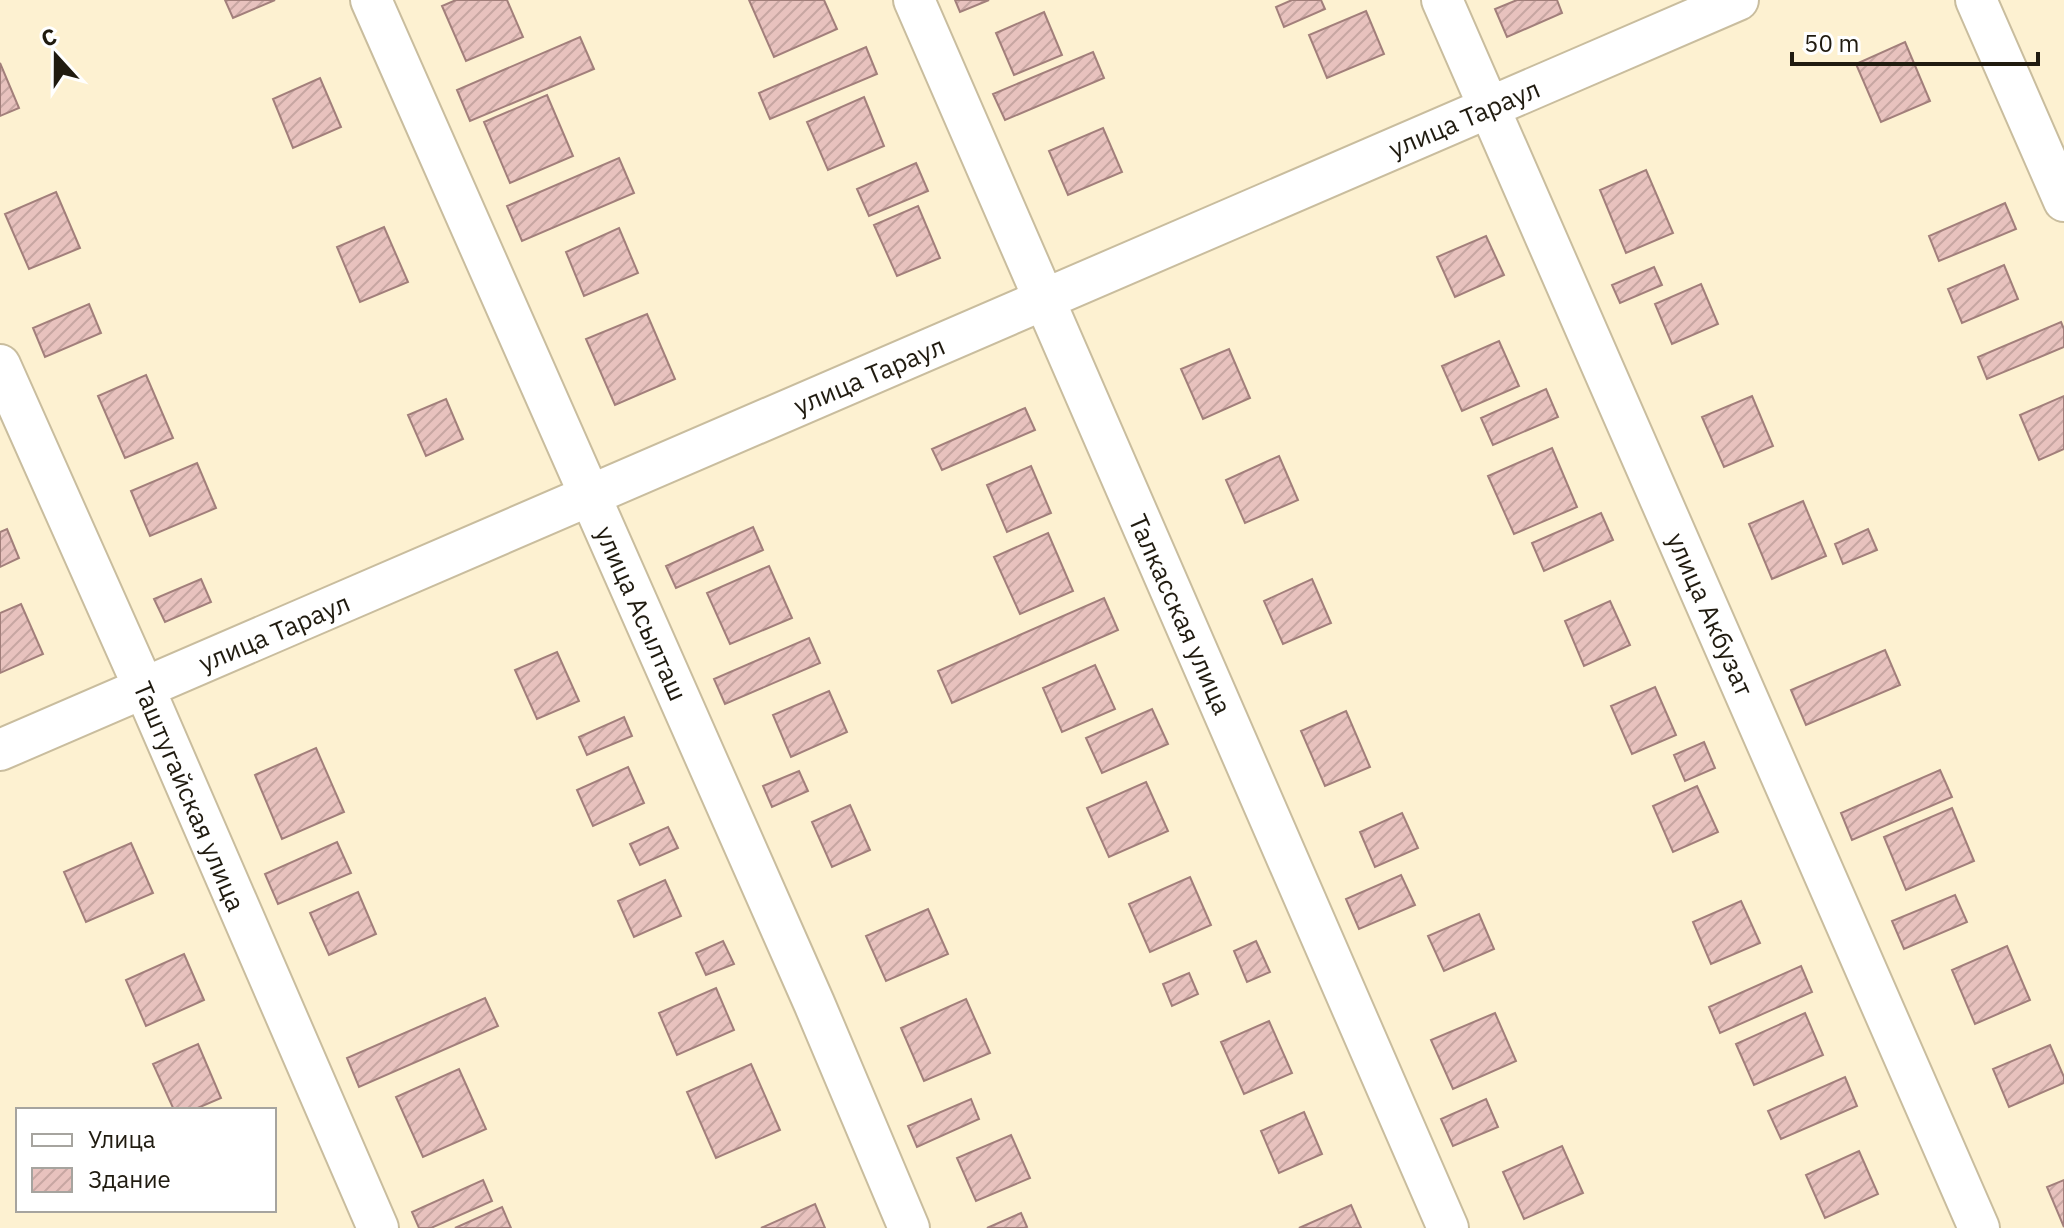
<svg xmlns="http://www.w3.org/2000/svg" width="2064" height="1228" font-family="'IBM Plex Sans',sans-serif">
<defs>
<pattern id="building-hatch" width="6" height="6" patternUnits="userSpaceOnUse" patternTransform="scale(2)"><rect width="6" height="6" fill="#e8c2be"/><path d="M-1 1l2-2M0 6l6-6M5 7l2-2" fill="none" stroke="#c7a6a2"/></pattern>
</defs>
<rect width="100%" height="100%" fill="#fdf1d1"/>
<path fill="url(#building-hatch)" stroke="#a27f7b" stroke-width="2" d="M225 0H275L233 18Z
M456 0H507L523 37 466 61 442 6Z
M749 0H824L837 29 774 57Z
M955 0H989L960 12Z
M1292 0H1321L1325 9 1284 27 1276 7Z
M1517 0H1557L1562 13 1507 37 1495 9Z
M1366 11 1384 54 1327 78 1309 35Z
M1044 12 1062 55 1014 75 996 33Z
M580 37 594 69 470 121 457 90Z
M1905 42 1930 101 1881 122 1856 64Z
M866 47 877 74 770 119 759 93Z
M1093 52 1104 78 1005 120 993 94Z
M0 63 19 108 0 116Z
M320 78 341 127 293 148 273 99Z
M547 95 573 156 510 183 484 122Z
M864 97 884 146 828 170 807 122Z
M1103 128 1122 172 1068 195 1049 151Z
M619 158 634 193 522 241 507 206Z
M916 163 928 191 869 216 857 189Z
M1646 170 1673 233 1626 253 1600 190Z
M56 192 80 248 29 269 5 214Z
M2005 203 2016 229 1939 261 1929 236Z
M918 206 940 258 897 276 874 225Z
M384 227 408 282 360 302 337 247Z
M619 228 638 273 584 296 566 252Z
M1486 236 1504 275 1455 297 1437 257Z
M2004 265 2018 299 1962 323 1948 289Z
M1654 267 1662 285 1620 303 1612 285Z
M1701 284 1718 324 1672 344 1655 304Z
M89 304 101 333 45 357 33 328Z
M647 314 675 379 615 405 586 339Z
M2061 322 2064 329V347L1987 379 1978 357Z
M1499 341 1519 386 1462 411 1442 366Z
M1229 349 1250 398 1203 419 1181 369Z
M146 375 173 438 125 458 98 396Z
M1546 389 1558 417 1493 445 1481 418Z
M1752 396 1773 446 1724 467 1702 417Z
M2064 396V449L2039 460 2020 415Z
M446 399 463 439 426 456 408 415Z
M1025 408 1035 430 942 470 932 449Z
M1552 448 1577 507 1514 534 1488 476Z
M1279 456 1298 500 1245 523 1226 480Z
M197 463 216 508 150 536 131 491Z
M1031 466 1051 513 1007 532 987 485Z
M1803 501 1826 556 1772 579 1749 524Z
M1601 513 1613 540 1544 571 1532 543Z
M753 527 763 550 676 588 666 566Z
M7 529 19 558 0 567V532Z
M1868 529 1877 550 1843 564 1835 544Z
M1048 533 1073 591 1020 614 994 557Z
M769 566 792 618 730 644 707 593Z
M201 579 211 602 165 622 154 599Z
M1312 579 1331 623 1283 644 1264 601Z
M1104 598 1118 630 952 703 938 671Z
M1610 601 1630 645 1584 666 1565 621Z
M21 604 43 654 0 673V613Z
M809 638 820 663 725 704 714 679Z
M1885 650 1900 685 1806 725 1791 690Z
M557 652 579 701 537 719 515 670Z
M1095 665 1115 709 1062 732 1043 688Z
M1655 687 1676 735 1632 754 1611 706Z
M829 691 847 732 791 757 773 715Z
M1152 709 1168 744 1102 773 1086 738Z
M1346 711 1370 767 1325 786 1301 731Z
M624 717 632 736 587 755 579 737Z
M1704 742 1715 768 1685 781 1674 755Z
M316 748 344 812 282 839 255 775Z
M628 767 644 803 593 826 577 790Z
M1940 770 1952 797 1852 840 1841 813Z
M799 771 808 791 772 807 763 786Z
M1146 782 1168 831 1109 857 1087 808Z
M1697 786 1718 832 1673 852 1653 806Z
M850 805 870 850 832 867 812 822Z
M1952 808 1974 861 1906 890 1884 837Z
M1402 813 1418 848 1375 867 1360 832Z
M668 827 678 848 640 865 630 844Z
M337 842 351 873 278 904 265 874Z
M131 843 153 893 86 922 64 872Z
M1401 875 1415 905 1359 929 1346 899Z
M1190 877 1211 925 1150 952 1129 904Z
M665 880 681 916 634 937 618 901Z
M358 892 376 934 329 955 310 913Z
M1955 895 1967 922 1904 949 1892 921Z
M1741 901 1760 943 1711 964 1693 922Z
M928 909 948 954 886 981 866 936Z
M1479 914 1494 949 1444 971 1428 936Z
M723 941 734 964 706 975 696 953Z
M1256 941 1270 972 1247 982 1234 951Z
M2007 946 2030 1000 1975 1024 1952 970Z
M184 954 204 1000 146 1026 126 980Z
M1801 966 1812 992 1720 1033 1709 1007Z
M1189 973 1198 994 1172 1006 1163 984Z
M716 988 734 1030 677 1055 659 1013Z
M485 998 498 1026 359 1087 347 1058Z
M966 999 990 1053 924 1081 901 1028Z
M1495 1013 1516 1061 1453 1089 1431 1040Z
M1805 1013 1823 1055 1754 1085 1736 1044Z
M1269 1021 1292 1073 1244 1094 1221 1042Z
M198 1044 221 1098 193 1110H174L153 1064Z
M2050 1045 2064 1077V1083L2009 1107 1993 1069Z
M751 1064 780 1130 716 1158 687 1092Z
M459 1069 486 1129 423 1157 396 1097Z
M1845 1077 1857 1106 1781 1139 1768 1111Z
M971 1099 979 1119 917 1147 908 1126Z
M1486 1099 1498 1127 1453 1146 1441 1119Z
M1304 1112 1322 1154 1279 1173 1261 1131Z
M1011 1135 1030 1178 976 1201 957 1158Z
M1562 1146 1583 1193 1524 1219 1503 1172Z
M1859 1151 1878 1194 1825 1218 1806 1175Z
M483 1180 492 1201 431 1228H419L412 1212Z
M2064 1180V1227L2047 1187Z
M815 1204 825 1228H761Z
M1351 1205 1361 1228H1299Z
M502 1207 511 1228H455Z
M1021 1213 1027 1227 1024 1228H987Z"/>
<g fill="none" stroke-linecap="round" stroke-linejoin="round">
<defs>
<path id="street" d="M371 0 814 1003 909 1228
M914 0 1448 1228
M1442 0 1979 1228
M1976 0 2064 201
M0 365 144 688 378 1228
M0 750 1738 0"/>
</defs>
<use href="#street" stroke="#c9bd9e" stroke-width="44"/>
<use href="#street" stroke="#fff" stroke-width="40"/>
</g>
<g text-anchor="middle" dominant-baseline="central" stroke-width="6" stroke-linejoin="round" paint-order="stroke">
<g font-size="26" fill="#201b10" stroke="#fff">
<text transform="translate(1464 118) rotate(-23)">улица Тараул</text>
<text transform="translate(869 375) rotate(-23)">улица Тараул</text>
<text transform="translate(642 613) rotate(66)">улица Асылташ</text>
<text transform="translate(1181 614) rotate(66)">Талкасская улица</text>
<text transform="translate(1711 614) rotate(66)">улица Акбузат</text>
<text transform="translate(274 632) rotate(-23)">улица Тараул</text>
<text transform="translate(190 796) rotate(67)">Таштугайская улица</text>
</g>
</g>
<rect x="16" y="1108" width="260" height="104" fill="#ffffff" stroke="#a6a49f" stroke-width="2"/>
<rect x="32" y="1134" width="40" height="12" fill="#ffffff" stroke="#a6a49f" stroke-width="2"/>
<text x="88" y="1148" font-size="24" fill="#201b10">Улица</text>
<rect x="32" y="1168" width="40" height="24" fill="url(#building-hatch)" stroke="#a6a49f" stroke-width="2"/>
<text x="88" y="1188" font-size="24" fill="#201b10">Здание</text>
<g transform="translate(56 56) rotate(339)" stroke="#ffffff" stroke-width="6" paint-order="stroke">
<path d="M0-6L14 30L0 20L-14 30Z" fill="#201b10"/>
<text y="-12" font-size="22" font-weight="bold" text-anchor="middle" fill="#201b10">С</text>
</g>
<path d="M1792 52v12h246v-12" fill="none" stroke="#201b10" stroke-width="4"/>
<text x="1804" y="52" font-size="24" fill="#201b10" stroke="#ffffff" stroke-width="6" paint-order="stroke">50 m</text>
</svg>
